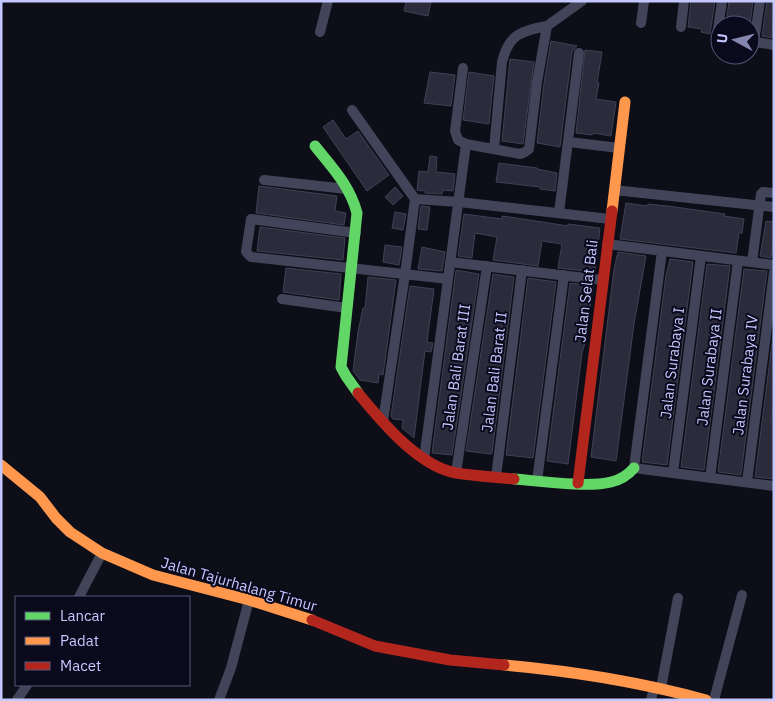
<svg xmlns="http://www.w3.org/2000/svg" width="775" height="701" font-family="'IBM Plex Sans',sans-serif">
<rect width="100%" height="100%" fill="#0e0e18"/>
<path fill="#2b2b3b" stroke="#404057" d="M406 1H431L428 16 404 11Z
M691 1H715L710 34 701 32 702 29 688 27Z
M729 1H753L750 25H736L737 18 727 16Z
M767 1H774L772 38 762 36Z
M551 41 577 46 572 52 560 147 537 143 544 83Z
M585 50 602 52 597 83H599L596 99 616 102 611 136 593 133 592 135 576 133Z
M510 59 534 62 523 144 502 141Z
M430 72 455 75 451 106 424 103Z
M469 72 494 76 489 124 463 120Z
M333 120 346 139 358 131 389 175 367 191 323 127Z
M430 156 437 157 436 172 455 174 453 191 443 190 442 194 425 193V191L417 190 419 171 428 172Z
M499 163 537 168V169L557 173 555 191 540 189V187L496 182Z
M259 186 337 196 335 211 346 213 344 225 256 213Z
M395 187 403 196 393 205 385 197Z
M626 203 647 206 648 204 668 206 725 214 724 216 744 219 742 233H739L736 253 620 239Z
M421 206 430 207 427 230 418 229Z
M395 212 406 214 403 230 392 228Z
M464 214 502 219V216L523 219 568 226V224L600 228 595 272 558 268 562 244 542 241 538 266 493 260 497 237 475 233 472 258 458 256Z
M766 221 774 222V237L771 258 760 256Z
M260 227 345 238 343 260 257 251Z
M385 245 402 247 399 265 383 262Z
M422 247 445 252 442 271 418 269Z
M618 252 646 256 634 324 616 461 591 457 614 269Z
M670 259 693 262 667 465 642 462 666 275Z
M707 264 730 266 704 470 681 467Z
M286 268 341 274 339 300 283 292Z
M744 269 767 271 741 475 718 472Z
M456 270 479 274 452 455 432 453Z
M493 274 514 277 492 453 491 454 466 451Z
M368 277 396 280 383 375 379 374 378 383 360 380 353 371 358 332 363 308H365Z
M528 278 556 282 533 458 506 455Z
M570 283 593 286 585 343 582 353 568 464 547 461Z
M410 286 434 289 427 342 433 343 431 352 425 351 414 438 402 428 403 420 393 419 391 416Z
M774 328V406L771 422H774V479L755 477Z"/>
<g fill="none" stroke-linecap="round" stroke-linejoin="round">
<path stroke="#424459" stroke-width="10" d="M641 23 644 1
M681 27 684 1
M320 32 328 1
M720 37 717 36 722 1
M750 41 774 45
M754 42 760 1
M463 68 455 131 458 140 466 144 520 154 525 152 529 149 537 82 547 26 582 1
M352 110 415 199 405 274 383 421
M569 142 619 148
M494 149 502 62C509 34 521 31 547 26
M264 180 347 189
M614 190 774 207
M415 199 459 202 610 219
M559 213 579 53
M356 233 251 219 246 252 251 257 448 279
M607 244 774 265
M662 251 634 468 774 486
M450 262 602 280
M752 262 761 194 763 192 774 193
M282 299 347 308
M424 459 466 144
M456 473 487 266
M673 473 701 256
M496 477 522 270
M710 478 738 261
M537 481 564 275
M747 482 774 272
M79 597 102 553
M661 688 678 598
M17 700 27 685
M219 700 231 668 249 600
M651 700 654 688
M714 700 742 595"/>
<path stroke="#63d668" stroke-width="11" d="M315 146C332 167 350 186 357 213L341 367 346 376 358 393
M514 479C539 481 588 488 611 482 620 480 628 475 634 468"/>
<path stroke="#ff974d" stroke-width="11" d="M612 211 625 102
M1 465 40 497 56 518 70 532 102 553 153 575 249 600 312 620
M504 665C572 671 640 682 706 700"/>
<path stroke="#b3261e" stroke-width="11" d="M358 393C381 421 418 466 456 473 475 476 495 477 514 479
M578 483 612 211
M312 620 375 646 450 660 504 665"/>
</g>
<g text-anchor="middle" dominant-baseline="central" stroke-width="4" stroke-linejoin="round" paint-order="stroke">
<g font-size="15" fill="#c5c7ff" stroke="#0b0a1c">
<text transform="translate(586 291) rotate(-83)">Jalan Selat Bali</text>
<text transform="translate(672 363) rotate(-83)">Jalan Surabaya I</text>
<text transform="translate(456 367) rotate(-82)">Jalan Bali Barat III</text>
<text transform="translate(709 367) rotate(-83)">Jalan Surabaya II</text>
<text transform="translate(494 372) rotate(-83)">Jalan Bali Barat II</text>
<text transform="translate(745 375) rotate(-83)">Jalan Surabaya IV</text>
<text transform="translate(239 584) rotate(16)">Jalan Tajurhalang Timur</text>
</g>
</g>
<rect width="775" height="701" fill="none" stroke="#c5c7ff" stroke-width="5"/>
<rect x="15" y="596" width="175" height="90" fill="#0b0a1c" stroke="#555677"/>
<rect x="25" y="612" width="25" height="8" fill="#63d668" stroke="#555677"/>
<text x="60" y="621" font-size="15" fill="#c5c7ff">Lancar</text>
<rect x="25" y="637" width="25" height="8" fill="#ff974d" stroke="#555677"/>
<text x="60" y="646" font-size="15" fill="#c5c7ff">Padat</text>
<rect x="25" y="662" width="25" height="8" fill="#b3261e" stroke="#555677"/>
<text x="60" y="671" font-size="15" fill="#c5c7ff">Macet</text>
<g transform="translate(735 40) rotate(277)"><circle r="24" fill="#0b0a1c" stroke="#555677"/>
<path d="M0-4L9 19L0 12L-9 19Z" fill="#8586ae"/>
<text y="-8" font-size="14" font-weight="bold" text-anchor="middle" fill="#c5c7ff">U</text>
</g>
</svg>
